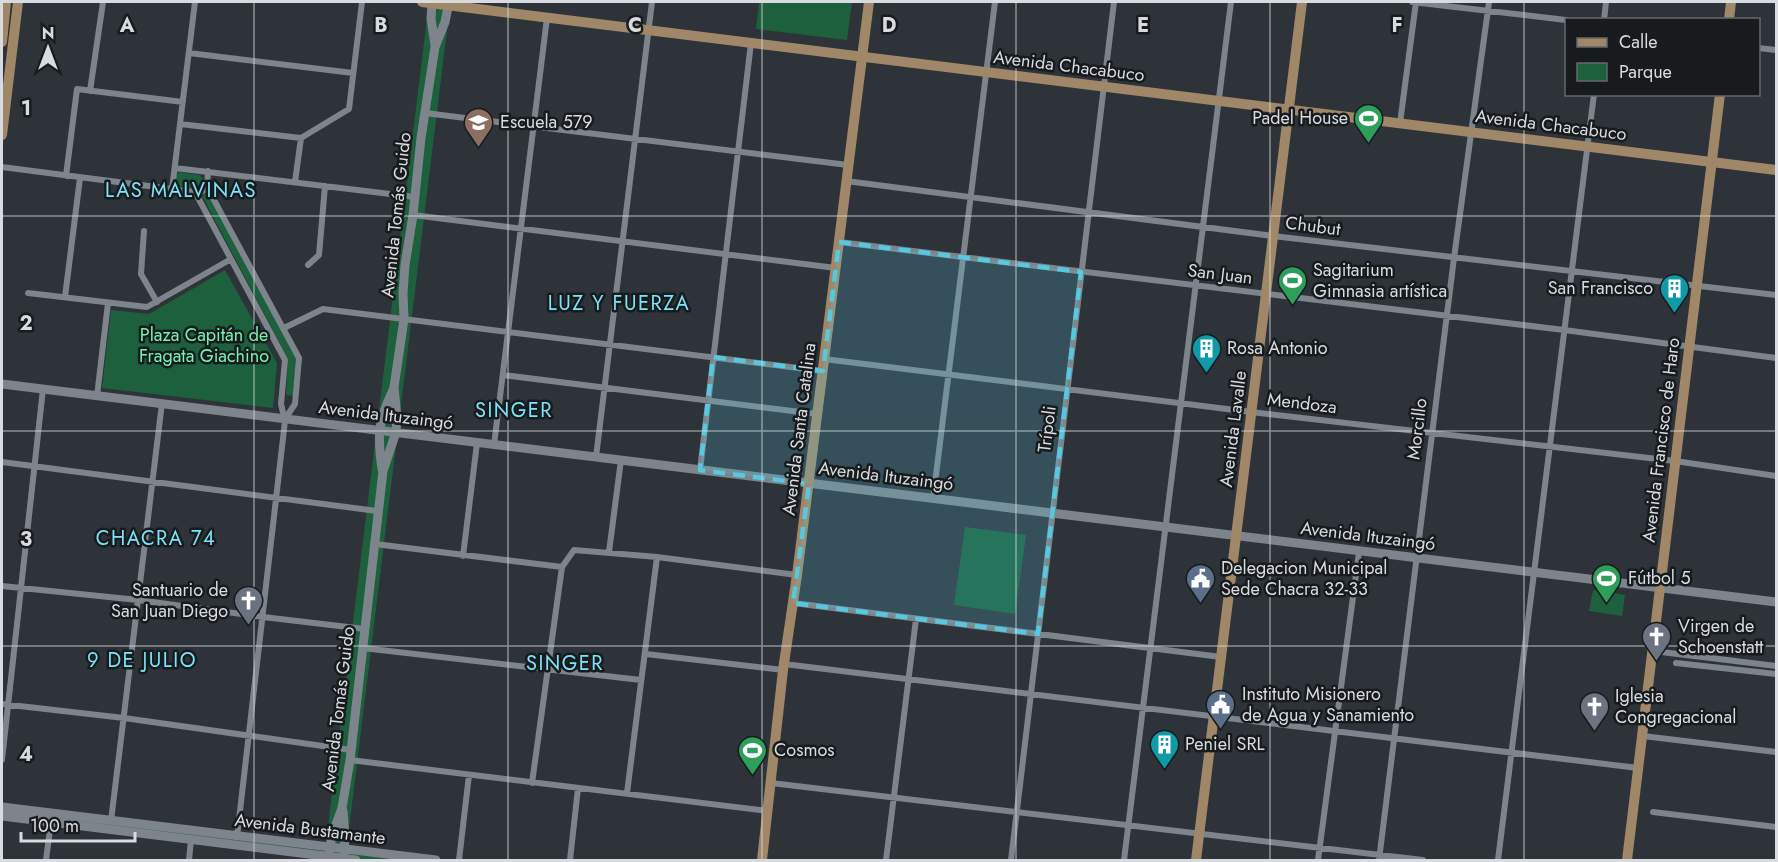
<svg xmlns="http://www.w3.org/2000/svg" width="1778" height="862" font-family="Jost,sans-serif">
<rect width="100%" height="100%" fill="#2d3339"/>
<path fill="#1c603d" d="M429 2 450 6 346 853 401 860H369L2 814V810L325 851Z
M759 2H852L847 40 756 29Z
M179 172 200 175 205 183 199 189 175 186 174 179Z
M207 192 296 357 293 396 286 395 288 359 202 196Z
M225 270 277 363 273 408 102 388 111 310 149 314Z
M965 527 1026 535 1015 614 954 605Z
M1593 590 1625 595 1622 616 1589 611Z"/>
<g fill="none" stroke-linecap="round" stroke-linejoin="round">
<path stroke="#7d848b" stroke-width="6" d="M1412 2 1566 20
M1604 20 1606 2
M1758 48 1776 50
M189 53 353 73
M90 91 103 2
M425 113 848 165
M1400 123 1416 2
M180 124 301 138
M2 167 195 192 203 191 207 187 208 171
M175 168 415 197
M66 176 77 89 183 102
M846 181 1273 236 1776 295
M295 182 301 138 349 109 362 2
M207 187 299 358 295 404 285 419
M172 189 195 2
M195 192 285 360 281 404 285 421 237 837
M413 215 836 268
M144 231 141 274 157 302
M839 242 1564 330 1776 358
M308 265 319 255 325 186
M28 293 147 307 231 259
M65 297 80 178
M284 328 323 309 823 371
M824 359 1251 412 1675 461 1776 476
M503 375 817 414
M97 396 108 303
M494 445 547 18
M596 457 652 2
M2 462 377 511
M700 470 751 43
M933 499 995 2
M375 544 562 567
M609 552 621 460
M463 556 477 443
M2 586 138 600 263 617 365 629
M793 603 1221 657
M363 648 641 680
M1653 651 1776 666
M646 654 783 670
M1676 663 1776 674
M784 664 1638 768
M2 704 124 718 351 750
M1643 736 1776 752
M2 760 43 389
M350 760 768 811
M532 783 562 567 574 550 657 557 797 575
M771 783 1423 860
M627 793 657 557
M1653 812 1776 827
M111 821 162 403
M46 860 51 822
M189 860 191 840
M459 860 469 775
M570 860 578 788
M886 860 916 619
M1011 860 1114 2
M1124 860 1231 2
M1318 860 1359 552
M1379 860 1454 258 1489 2
M1498 860 1594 94"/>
<path stroke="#7d848b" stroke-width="9" d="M432 2 431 19 435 45
M2 384 1776 602
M382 469C377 434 378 422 393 390
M2 807 436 860
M343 811 345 836 344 854
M2 816 356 860
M328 860 332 835 342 808 350 760 383 471 396 432 397 418 394 387 404 319 403 293 405 265 413 215 421 138 435 47 445 22 449 2"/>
<path stroke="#a08767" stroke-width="10" d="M422 2 1776 170
M1729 20 1731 2
M2 42 6 2
M2 135 18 2
M762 860 783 670 797 575 869 2
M1196 860 1302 2
M1627 860 1720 94"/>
</g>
<path fill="#56c9e0" fill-opacity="0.2" stroke="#56c9e0" stroke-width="4.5" stroke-dasharray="12 8" stroke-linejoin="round" d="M839 242 1081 272 1038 634 793 603 809 484 700 470 713 357 823 371Z"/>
<path fill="none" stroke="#d8dce0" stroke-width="1.5" stroke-opacity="0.55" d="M254 2V860M508 2V860M762 2V860M1016 2V860M1270 2V860M1524 2V860M2 216H1776M2 431H1776M2 646H1776"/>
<defs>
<symbol id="stadium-pin" viewBox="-11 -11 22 30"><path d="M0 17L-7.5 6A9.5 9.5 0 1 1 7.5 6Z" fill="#2e9e5b" stroke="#181b1d"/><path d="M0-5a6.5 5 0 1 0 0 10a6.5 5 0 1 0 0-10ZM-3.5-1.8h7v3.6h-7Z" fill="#fff"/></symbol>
<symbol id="school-pin" viewBox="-11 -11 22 30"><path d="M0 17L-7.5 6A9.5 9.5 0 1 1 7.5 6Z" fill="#8d6e63" stroke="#181b1d"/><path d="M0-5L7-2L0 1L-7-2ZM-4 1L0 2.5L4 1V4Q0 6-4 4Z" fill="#fff"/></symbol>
<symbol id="building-pin" viewBox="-11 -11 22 30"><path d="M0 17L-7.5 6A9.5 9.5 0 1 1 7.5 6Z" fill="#0f9aa8" stroke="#181b1d"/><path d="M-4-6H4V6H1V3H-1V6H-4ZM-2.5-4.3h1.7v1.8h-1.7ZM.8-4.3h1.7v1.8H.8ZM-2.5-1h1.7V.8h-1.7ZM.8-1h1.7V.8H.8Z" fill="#fff"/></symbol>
<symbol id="civic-pin" viewBox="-11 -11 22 30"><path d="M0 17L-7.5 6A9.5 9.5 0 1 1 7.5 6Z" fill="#5c6f8a" stroke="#181b1d"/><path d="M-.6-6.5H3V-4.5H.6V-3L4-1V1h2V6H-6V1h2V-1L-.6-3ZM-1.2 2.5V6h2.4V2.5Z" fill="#fff"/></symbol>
<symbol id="church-pin" viewBox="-11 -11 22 30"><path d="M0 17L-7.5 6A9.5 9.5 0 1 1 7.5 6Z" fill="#6b7280" stroke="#181b1d"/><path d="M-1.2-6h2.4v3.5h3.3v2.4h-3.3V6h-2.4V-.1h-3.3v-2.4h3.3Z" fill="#fff"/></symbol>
</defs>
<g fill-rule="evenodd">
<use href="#stadium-pin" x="1352" y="102" width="33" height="45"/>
<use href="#school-pin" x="462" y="106" width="33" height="45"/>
<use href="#stadium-pin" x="1276" y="264" width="33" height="45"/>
<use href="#building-pin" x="1658" y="272" width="33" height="45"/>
<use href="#building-pin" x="1190" y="332" width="33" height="45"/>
<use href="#civic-pin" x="1184" y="562" width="33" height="45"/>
<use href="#stadium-pin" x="1590" y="562" width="33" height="45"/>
<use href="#church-pin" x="232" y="584" width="33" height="45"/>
<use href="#church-pin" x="1640" y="620" width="33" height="45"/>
<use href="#civic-pin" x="1204" y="688" width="33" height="45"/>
<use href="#church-pin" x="1578" y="690" width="33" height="45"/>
<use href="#building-pin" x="1148" y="728" width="33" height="45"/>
<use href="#stadium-pin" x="736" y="734" width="33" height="45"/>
</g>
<g text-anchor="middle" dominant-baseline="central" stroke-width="5" stroke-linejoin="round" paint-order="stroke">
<g font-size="18" fill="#d8dce0" stroke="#181b1d">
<text transform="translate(1069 66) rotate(7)">Avenida Chacabuco</text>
<text transform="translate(1551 125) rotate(7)">Avenida Chacabuco</text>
<text transform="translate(396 215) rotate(-84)">Avenida Tomás Guido</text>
<text transform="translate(1313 226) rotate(7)">Chubut</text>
<text transform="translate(1220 274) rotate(7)">San Juan</text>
<text transform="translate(1302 403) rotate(7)">Mendoza</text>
<text transform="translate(386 415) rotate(7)">Avenida Ituzaingó</text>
<text transform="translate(799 429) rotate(-83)">Avenida Santa Catalina</text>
<text transform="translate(1047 429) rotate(-83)">Trípoli</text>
<text transform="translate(1233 429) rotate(-83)">Avenida Lavalle</text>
<text transform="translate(1417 429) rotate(-83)">Morcillo</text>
<text transform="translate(1661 440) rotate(-83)">Avenida Francisco de Haro</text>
<text transform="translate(886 476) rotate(7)">Avenida Ituzaingó</text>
<text transform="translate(1368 536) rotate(7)">Avenida Ituzaingó</text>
<text transform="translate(338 709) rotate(-83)">Avenida Tomás Guido</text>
<text transform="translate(310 829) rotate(7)">Avenida Bustamante</text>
</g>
<g font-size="18" fill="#d8dce0" stroke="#181b1d" text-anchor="start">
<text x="1348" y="118" text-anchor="end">Padel House</text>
<text x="500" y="122">Escuela 579</text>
<text x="1313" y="270">Sagitarium<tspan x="1313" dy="21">Gimnasia artística</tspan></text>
<text x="1653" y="288" text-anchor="end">San Francisco</text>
<text x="1227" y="348">Rosa Antonio</text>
<text x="1221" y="568">Delegacion Municipal<tspan x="1221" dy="21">Sede Chacra 32-33</tspan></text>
<text x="1628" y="578">Fútbol 5</text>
<text x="228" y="590" text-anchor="end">Santuario de<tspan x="228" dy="21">San Juan Diego</tspan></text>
<text x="1678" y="626">Virgen de<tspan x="1678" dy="21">Schoenstatt</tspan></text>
<text x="1242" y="694">Instituto Misionero<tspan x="1242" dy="21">de Agua y Sanamiento</tspan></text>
<text x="1615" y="696">Iglesia<tspan x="1615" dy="21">Congregacional</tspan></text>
<text x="1185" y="744">Peniel SRL</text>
<text x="774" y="750">Cosmos</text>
</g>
<g font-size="18" fill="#76f4ae" stroke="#181b1d">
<text x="204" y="335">Plaza Capitán de<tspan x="204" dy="21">Fragata Giachino</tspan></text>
</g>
<g font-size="20" letter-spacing="1.5" fill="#7ce3f8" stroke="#181b1d">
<text x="181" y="190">LAS MALVINAS</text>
<text x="619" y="303">LUZ Y FUERZA</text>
<text x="514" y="410">SINGER</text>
<text x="156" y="538">CHACRA 74</text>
<text x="142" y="660">9 DE JULIO</text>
<text x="565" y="663">SINGER</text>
</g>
</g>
<g font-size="20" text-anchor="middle" font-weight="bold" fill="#d8dce0" stroke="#181b1d" stroke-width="5" stroke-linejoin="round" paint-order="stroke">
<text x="127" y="32">A</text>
<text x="381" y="32">B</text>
<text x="635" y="32">C</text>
<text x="889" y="32">D</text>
<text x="1143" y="32">E</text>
<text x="1397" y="32">F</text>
<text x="26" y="115">1</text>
<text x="26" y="330">2</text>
<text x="26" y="546">3</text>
<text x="26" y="761">4</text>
</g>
<rect width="1778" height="862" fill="none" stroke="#d8dce0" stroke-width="6"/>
<rect x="1565" y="18" width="195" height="78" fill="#181b1d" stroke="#65686b" stroke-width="1.5"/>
<rect x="1577" y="38" width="30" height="9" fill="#a08767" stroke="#65686b" stroke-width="1.5"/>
<text x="1619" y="48" font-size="18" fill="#d8dce0">Calle</text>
<rect x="1577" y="63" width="30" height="18" fill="#1c603d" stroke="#65686b" stroke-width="1.5"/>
<text x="1619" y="78" font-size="18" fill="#d8dce0">Parque</text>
<g transform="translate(48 48)" stroke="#181b1d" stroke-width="4.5" paint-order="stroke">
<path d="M0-4.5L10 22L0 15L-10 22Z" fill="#d8dce0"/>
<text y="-9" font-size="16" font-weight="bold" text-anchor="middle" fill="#d8dce0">N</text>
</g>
<path d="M21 832v9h114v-9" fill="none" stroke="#d8dce0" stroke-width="3"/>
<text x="30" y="832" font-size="18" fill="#d8dce0" stroke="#181b1d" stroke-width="4.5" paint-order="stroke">100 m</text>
</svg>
